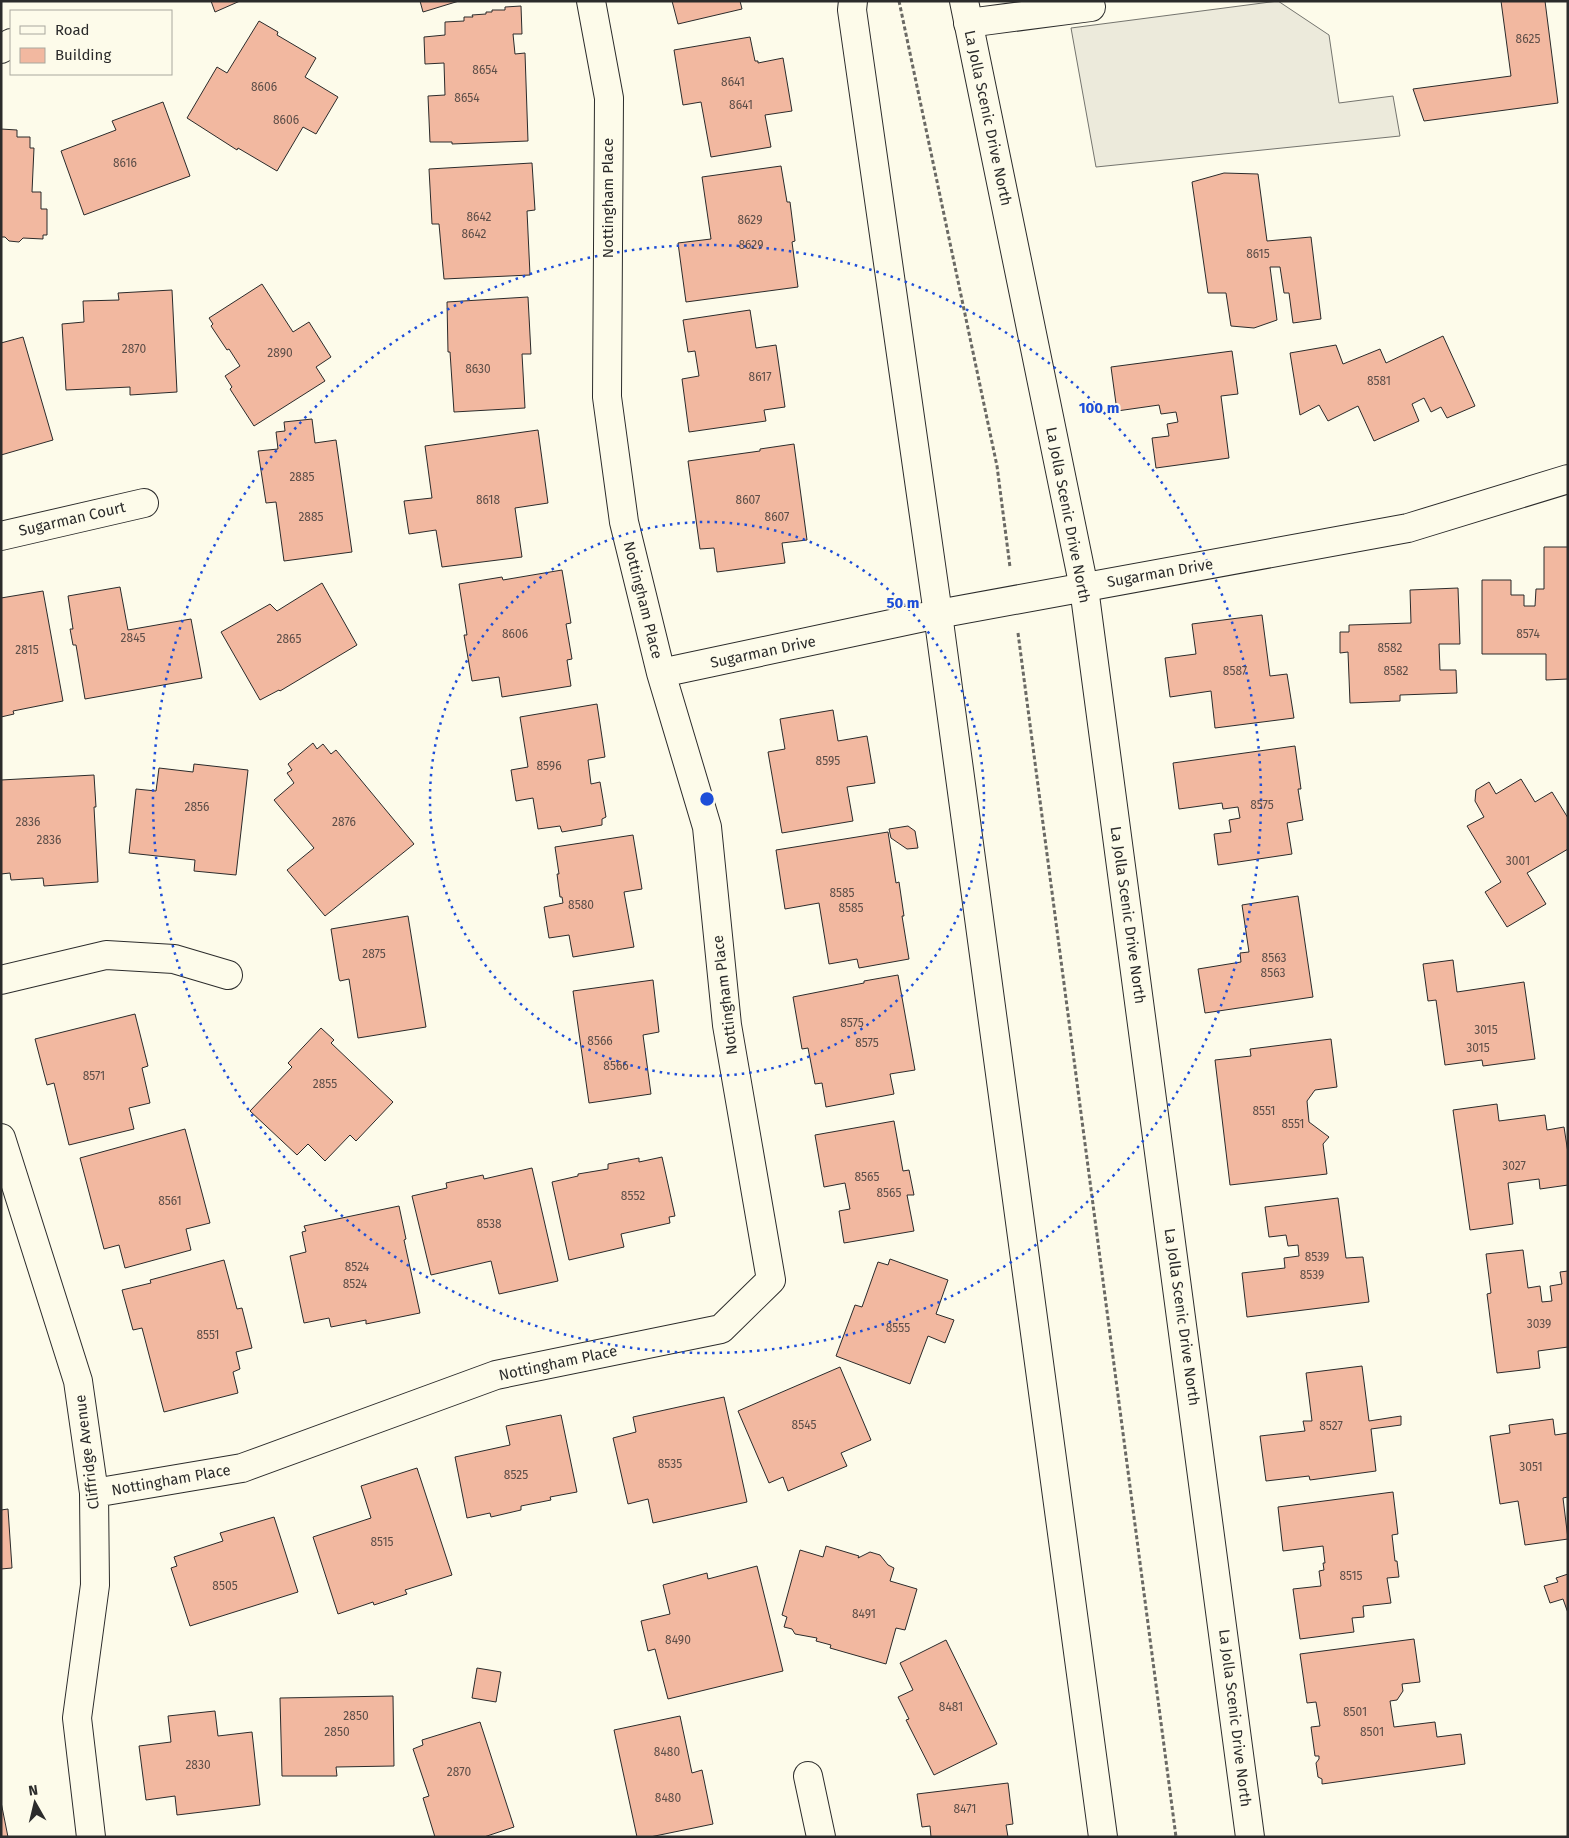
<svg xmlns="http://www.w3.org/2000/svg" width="1569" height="1838" font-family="'Fira Sans',sans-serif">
<rect width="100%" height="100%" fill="#fdfbea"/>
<path fill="#eceadb" stroke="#74746e" d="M1278 1 1329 35 1339 103 1393 96 1400 136 1096 167 1071 28Z"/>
<path fill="#f2b8a0" stroke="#2b2b2b" d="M211 1H240L215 12Z
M420 1H459L423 12Z
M672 1H740L742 9 678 24Z
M1501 1H1545L1558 103 1424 121 1413 89 1511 76Z
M521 6 522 34H513L515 54 525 53 528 141 452 144V142H430L428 96 445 95 444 63 425 64 424 37 445 35V22L464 21V17H473L472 15 486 14V12H492V10H505V7Z
M259 21 278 32 277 35 316 58 305 77 338 97 316 134 303 127 277 171 238 148 237 150 187 118 217 67 227 73Z
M750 37 755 61H758V63L783 58 792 111 765 115 771 147 711 157 701 102 683 105 674 50Z
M163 102 190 176 84 215 61 151 116 130 112 121Z
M1 129 17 130V137H30V148H34L32 192H41V209H47V235H43V239L23 238 19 242 9 241 5 237H1Z
M532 163 535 210 527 211 530 275 444 279 439 224H432L429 169Z
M781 166 787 202H790L795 241 792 242 798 287 686 302 678 243 711 239 702 177Z
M1224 173 1258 174 1267 241 1311 237 1321 319 1293 323 1289 293H1284L1280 267H1270L1277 320 1254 328 1231 326 1226 293H1208L1192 182Z
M262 284 293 332 309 322 331 357 316 367 325 381 254 426 230 389 232 387 225 376 240 366 229 349 227 350 211 326 213 324 209 318Z
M172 290 177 392 130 395V387L66 390 62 324 84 322 83 301 119 300 118 293Z
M528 297 531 354H522L525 408 454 412 450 352H448L447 302Z
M750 310 756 348 776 345 785 407 764 410 766 421 689 432 682 379 699 376 695 351 688 352 683 320Z
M1443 336 1475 406 1447 418 1441 407 1431 412 1424 398 1412 404 1419 421 1374 441 1358 406 1328 421 1319 405 1300 415 1290 353 1336 345 1343 364 1380 349 1386 363Z
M23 337 53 440 1 455V343Z
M1232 351 1238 394 1221 396 1229 458 1156 468 1152 438 1169 436 1167 424 1178 422 1176 412 1161 414 1159 405 1117 411 1111 367Z
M312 419 315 443 336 440 352 552 284 561 276 502 266 503 258 451 278 449 276 432 285 431 284 422Z
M538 430 548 503 515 508 522 557 442 567 436 530 409 534 404 501 432 498 425 446Z
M794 444 807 540 782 543 785 563 717 572 714 548 700 549 688 461 760 451V449Z
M1544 547H1568V679L1546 680V654H1482V580H1511V595H1524V606H1535L1536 589H1544Z
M562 570 571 623 566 624 572 659 567 660 571 686 502 697 499 677 472 681 464 635H467L459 584 502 577 503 580Z
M322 583 357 645 280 691 279 690 260 700 221 632 270 604 277 611Z
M120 587 128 630 191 619 202 678 85 699 76 645H73L70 629H73L68 596Z
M1458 588 1460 644H1439L1440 670H1456L1457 693 1400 695V701L1350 703 1348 652 1340 653V632H1349V625L1411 623 1410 590Z
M43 591 63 701 13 711 14 714 1 717V598Z
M1262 615 1270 676 1287 674 1294 718 1215 728 1211 691 1170 697 1165 658 1196 654 1192 624Z
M597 704 605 757 588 760 591 784 600 782 606 817 602 819V825L562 832 560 826 538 829 533 798 516 801 511 770 528 767 520 717Z
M833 710 838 741 867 736 875 783 847 787 853 821 782 833 768 752 785 749 780 719Z
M313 743 317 749 323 744 331 754 336 750 414 844 325 916 287 870 314 848 274 800 294 783 287 773 292 770 288 764Z
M1295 746 1301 789H1298L1303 820 1287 823 1292 854 1218 865 1214 834 1231 832 1229 820 1240 818 1238 807 1223 809 1222 803 1179 809 1173 763Z
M194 764 248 770 236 875 194 871 195 860 129 853 136 789 156 791 159 768 193 772Z
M94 775 96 807H94L98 882 44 886 43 878 11 880 10 873 1 874V780Z
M1521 779 1535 802 1552 792 1568 818V849L1527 873 1546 904 1507 927 1485 892 1501 882 1467 826 1484 817 1475 801 1476 790 1489 782 1496 794Z
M908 826 915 831 918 848 907 849 891 838 889 829Z
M888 832 896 883 899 882 904 916H902L909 959 859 968 857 959 829 964 819 903 785 909 776 850Z
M633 835 642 889 624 892 634 947 573 957 569 935 549 938 544 907 563 903 562 897H560L557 874H559L555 847Z
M1298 896 1313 997 1205 1013 1198 969 1241 962 1240 953 1249 952 1242 905Z
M408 916 426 1027 358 1038 349 979 340 981 339 979 331 929Z
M1453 960 1457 992 1524 982 1535 1059 1483 1066 1482 1060 1445 1065 1436 1000 1428 1001 1423 964Z
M898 975 915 1070 890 1074 894 1094 826 1107 822 1083 815 1084 808 1048 802 1049 793 997 864 983V981Z
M653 980 659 1032 643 1035 651 1094 589 1103 573 991Z
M135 1014 148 1066 142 1068 150 1103 129 1108 134 1129 69 1145 54 1083 47 1085 35 1039Z
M321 1028 334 1040 331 1043 393 1102 356 1141 350 1135 325 1161 308 1144 297 1155 250 1111 292 1067 288 1063Z
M1331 1039 1337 1087 1315 1090 1307 1101 1309 1122 1329 1137 1323 1144 1327 1174 1230 1185 1215 1060 1251 1056 1250 1049Z
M1497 1104 1499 1121 1545 1115 1547 1130 1564 1127 1568 1153V1185L1540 1189 1539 1179 1508 1183 1513 1224 1470 1230 1453 1110Z
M894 1121 903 1171 909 1170 914 1195H907L914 1231 844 1243 839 1211 850 1209 845 1183 824 1187 815 1135Z
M185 1129 210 1223 186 1229 191 1250 125 1268 119 1245 104 1249 80 1158Z
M662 1157 675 1216 669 1217 670 1223 621 1234 624 1247 569 1260 552 1182 578 1176V1174L608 1169V1164L639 1158V1162Z
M532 1168 558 1281 499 1294 491 1261 431 1275 412 1196 447 1188 446 1183 483 1175 484 1179Z
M1338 1198 1346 1258 1363 1257 1369 1302 1247 1317 1242 1273 1285 1268 1284 1258 1299 1256 1298 1245 1288 1246 1286 1235 1269 1237 1265 1207Z
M399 1206 406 1239 404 1240 420 1313 366 1324V1320L331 1327 329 1318 304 1323 290 1256 306 1252 302 1232 306 1231 304 1226Z
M1523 1250 1528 1288 1540 1286 1542 1302 1552 1301 1550 1286 1562 1284 1560 1272 1568 1271V1347L1538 1351 1540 1368 1497 1373 1487 1294 1491 1293 1486 1254Z
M890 1259 948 1280 936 1314 954 1320 945 1343 928 1336 910 1384 836 1356 855 1305 862 1307 878 1262 888 1265Z
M224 1260 237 1309 242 1308 252 1348 236 1352 240 1369 233 1372 238 1393 164 1412 142 1328 133 1330 122 1290 151 1283 150 1280Z
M1362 1366 1369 1421 1401 1416V1425L1371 1429 1376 1471 1310 1480 1309 1476 1266 1481 1260 1436 1305 1431 1303 1421H1312L1306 1373Z
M840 1367 871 1440 841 1453 847 1466 788 1491 783 1477 769 1483 738 1411Z
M724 1397 747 1502 653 1523 648 1499 628 1504 613 1438 636 1432 633 1417Z
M561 1415 577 1492 550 1497 551 1500 521 1506V1510L491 1517 490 1513 467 1518 455 1457 510 1445 506 1426Z
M1553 1419 1555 1435 1568 1433V1497L1563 1498 1568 1539 1525 1545 1518 1501 1500 1504 1490 1436 1510 1433 1509 1425Z
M417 1468 452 1575 405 1590 407 1594 374 1605 373 1602 338 1614 313 1537 371 1518 361 1486Z
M1393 1492 1398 1534 1392 1535 1395 1561H1397L1399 1577 1387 1578 1391 1603 1363 1606 1364 1617 1352 1618 1354 1632 1300 1639 1293 1589 1321 1586 1319 1571 1324 1570 1323 1563H1325L1323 1546 1283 1551 1278 1507Z
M8 1509 12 1568 1 1569V1510Z
M274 1517 298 1592 190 1626 171 1568 177 1566 174 1557 223 1541 220 1533Z
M826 1546 859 1556 858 1558 870 1552 880 1555 888 1565 894 1568 890 1581 917 1589 905 1630 896 1628 886 1664 830 1648 831 1645 816 1641 817 1638 795 1634 792 1629 784 1627 787 1617 782 1615 800 1550 823 1557Z
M757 1566 783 1671 668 1699 655 1649 648 1651 641 1621 670 1614 663 1585 707 1573 708 1579Z
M1568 1574V1613L1563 1599 1550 1603 1544 1586 1558 1582 1556 1578Z
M1414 1639 1420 1682 1402 1684 1403 1691 1397 1700 1390 1701 1394 1727 1435 1722 1437 1737 1461 1734 1465 1764 1322 1784V1779L1318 1777 1316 1763 1319 1759V1756H1315L1311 1727 1320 1726 1316 1702 1307 1703 1300 1654Z
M946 1640 997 1744 934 1775 906 1720 909 1719 898 1697 913 1690 900 1663Z
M477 1668 501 1672 496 1702 472 1698Z
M393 1696 394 1766 336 1767 337 1776H282L280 1698Z
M215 1711 218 1736 252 1732 260 1805 177 1815 175 1796 146 1800 139 1746 171 1742 168 1716Z
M680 1716 692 1773 702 1770 713 1824 650 1837H637L614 1730Z
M480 1722 514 1827 484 1837H435L423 1798 429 1796 413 1749 423 1745 422 1740Z
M1008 1783 1013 1824 1006 1825 1008 1837H931L930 1826 922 1827 917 1794Z
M1 1802 8 1837H1Z"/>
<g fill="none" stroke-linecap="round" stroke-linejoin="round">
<defs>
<path id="minor" d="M968 23 1091 7
M1 49 11 43
M1 536 144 503
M661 673 938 614 1408 528 1568 479
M1 980 106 955 174 959 228 975
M1 1138 78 1381 94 1493 95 1585 77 1718 91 1837
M94 1493 242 1468 496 1375 721 1329 771 1280 727 1025 707 827 661 673 624 522 607 397 609 98 591 1
M808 1776 821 1837"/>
<path id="major" d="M853 1 852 10 938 614 1103 1837
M964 1 1084 588 1250 1837"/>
</defs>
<use href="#minor" stroke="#2b2b2b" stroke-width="30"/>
<use href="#major" stroke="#2b2b2b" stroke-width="30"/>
<path stroke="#6a6964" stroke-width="3" stroke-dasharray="4 2.5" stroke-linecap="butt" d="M899 1 997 466 1010 567
M1018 633 1176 1837"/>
<use href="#minor" stroke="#fdfbea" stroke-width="28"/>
<use href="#major" stroke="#fdfbea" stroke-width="28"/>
</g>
<g fill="none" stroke="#1d4ed8" stroke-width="2.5" stroke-dasharray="2.5 5">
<circle cx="707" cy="799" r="277"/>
<circle cx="707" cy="799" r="554"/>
</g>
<g text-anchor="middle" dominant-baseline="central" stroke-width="4" stroke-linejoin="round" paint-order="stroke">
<g font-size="12" fill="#5d4e48">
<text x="1528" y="39">8625</text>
<text x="485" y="70">8654</text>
<text x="733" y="82">8641</text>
<text x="264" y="87">8606</text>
<text x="467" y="98">8654</text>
<text x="741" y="105">8641</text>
<text x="286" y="120">8606</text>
<text x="125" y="163">8616</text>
<text x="479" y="217">8642</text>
<text x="750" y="220">8629</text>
<text x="474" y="234">8642</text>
<text x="751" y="245">8629</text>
<text x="1258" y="254">8615</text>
<text x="134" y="349">2870</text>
<text x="280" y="353">2890</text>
<text x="478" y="369">8630</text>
<text x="760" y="377">8617</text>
<text x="1379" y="381">8581</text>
<text x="302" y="477">2885</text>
<text x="488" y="500">8618</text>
<text x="748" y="500">8607</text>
<text x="311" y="517">2885</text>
<text x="777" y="517">8607</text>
<text x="515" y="634">8606</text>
<text x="1528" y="634">8574</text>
<text x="133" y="638">2845</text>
<text x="289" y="639">2865</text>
<text x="1390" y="648">8582</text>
<text x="27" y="650">2815</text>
<text x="1235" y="671">8587</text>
<text x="1396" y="671">8582</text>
<text x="828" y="761">8595</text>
<text x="549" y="766">8596</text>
<text x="1262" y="805">8575</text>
<text x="197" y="807">2856</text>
<text x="28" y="822">2836</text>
<text x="344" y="822">2876</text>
<text x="49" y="840">2836</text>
<text x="1518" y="861">3001</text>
<text x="842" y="893">8585</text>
<text x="581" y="905">8580</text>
<text x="851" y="908">8585</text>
<text x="374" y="954">2875</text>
<text x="1274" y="958">8563</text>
<text x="1273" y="973">8563</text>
<text x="852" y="1023">8575</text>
<text x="1486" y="1030">3015</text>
<text x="600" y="1041">8566</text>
<text x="867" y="1043">8575</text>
<text x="1478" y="1048">3015</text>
<text x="616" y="1066">8566</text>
<text x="94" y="1076">8571</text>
<text x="325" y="1084">2855</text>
<text x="1264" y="1111">8551</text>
<text x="1293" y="1124">8551</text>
<text x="1514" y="1166">3027</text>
<text x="867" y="1177">8565</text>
<text x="889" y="1193">8565</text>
<text x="633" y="1196">8552</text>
<text x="170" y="1201">8561</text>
<text x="489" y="1224">8538</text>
<text x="1317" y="1257">8539</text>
<text x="357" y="1267">8524</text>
<text x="1312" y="1275">8539</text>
<text x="355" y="1284">8524</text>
<text x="1539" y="1324">3039</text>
<text x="898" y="1328">8555</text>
<text x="208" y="1335">8551</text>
<text x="804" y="1425">8545</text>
<text x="1331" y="1426">8527</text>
<text x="670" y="1464">8535</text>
<text x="1531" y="1467">3051</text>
<text x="516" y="1475">8525</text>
<text x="382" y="1542">8515</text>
<text x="1351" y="1576">8515</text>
<text x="225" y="1586">8505</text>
<text x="864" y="1614">8491</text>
<text x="678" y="1640">8490</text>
<text x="951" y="1707">8481</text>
<text x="1355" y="1712">8501</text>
<text x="356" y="1716">2850</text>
<text x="337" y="1732">2850</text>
<text x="1372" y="1732">8501</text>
<text x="667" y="1752">8480</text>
<text x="198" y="1765">2830</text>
<text x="459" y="1772">2870</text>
<text x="668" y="1798">8480</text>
<text x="965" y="1809">8471</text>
</g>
<g font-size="15" fill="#2b2b2b" stroke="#fdfbea">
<text transform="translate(988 118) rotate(78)">La Jolla Scenic Drive North</text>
<text transform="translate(608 198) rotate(-90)">Nottingham Place</text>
<text transform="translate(1068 515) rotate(79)">La Jolla Scenic Drive North</text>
<text transform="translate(72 519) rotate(-13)">Sugarman Court</text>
<text transform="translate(1160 573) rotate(-10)">Sugarman Drive</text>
<text transform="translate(643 600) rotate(76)">Nottingham Place</text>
<text transform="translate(763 652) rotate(-12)">Sugarman Drive</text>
<text transform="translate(1128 915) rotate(82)">La Jolla Scenic Drive North</text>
<text transform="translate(725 995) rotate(-97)">Nottingham Place</text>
<text transform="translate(1182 1317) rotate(82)">La Jolla Scenic Drive North</text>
<text transform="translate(558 1363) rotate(-12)">Nottingham Place</text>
<text transform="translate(87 1452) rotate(-97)">Cliffridge Avenue</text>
<text transform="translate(171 1480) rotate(-10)">Nottingham Place</text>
<text transform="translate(1235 1718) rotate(83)">La Jolla Scenic Drive North</text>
</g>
</g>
<circle cx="707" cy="799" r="8" fill="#1d4ed8" stroke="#fdfbea" stroke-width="2.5"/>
<g font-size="15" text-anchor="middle" font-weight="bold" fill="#1d4ed8" stroke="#fdfbea" stroke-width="4" stroke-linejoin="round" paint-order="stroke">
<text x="1099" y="413">100 m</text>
<text x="903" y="608">50 m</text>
</g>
<rect width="1569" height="1838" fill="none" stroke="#2b2b2b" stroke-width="5"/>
<rect x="10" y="10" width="162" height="65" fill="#fdfbea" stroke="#a9a89e"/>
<rect x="20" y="26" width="25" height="8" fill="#fdfbea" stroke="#a9a89e"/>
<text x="55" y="35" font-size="15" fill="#2b2b2b">Road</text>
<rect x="20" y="48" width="25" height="15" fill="#f2b8a0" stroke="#a9a89e"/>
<text x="55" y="60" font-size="15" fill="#2b2b2b">Building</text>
<g transform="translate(35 1803) rotate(352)" stroke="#fdfbea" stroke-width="4" paint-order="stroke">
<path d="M0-4L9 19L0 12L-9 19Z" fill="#2b2b2b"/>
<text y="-8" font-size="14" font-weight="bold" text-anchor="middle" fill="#2b2b2b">N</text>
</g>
</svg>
